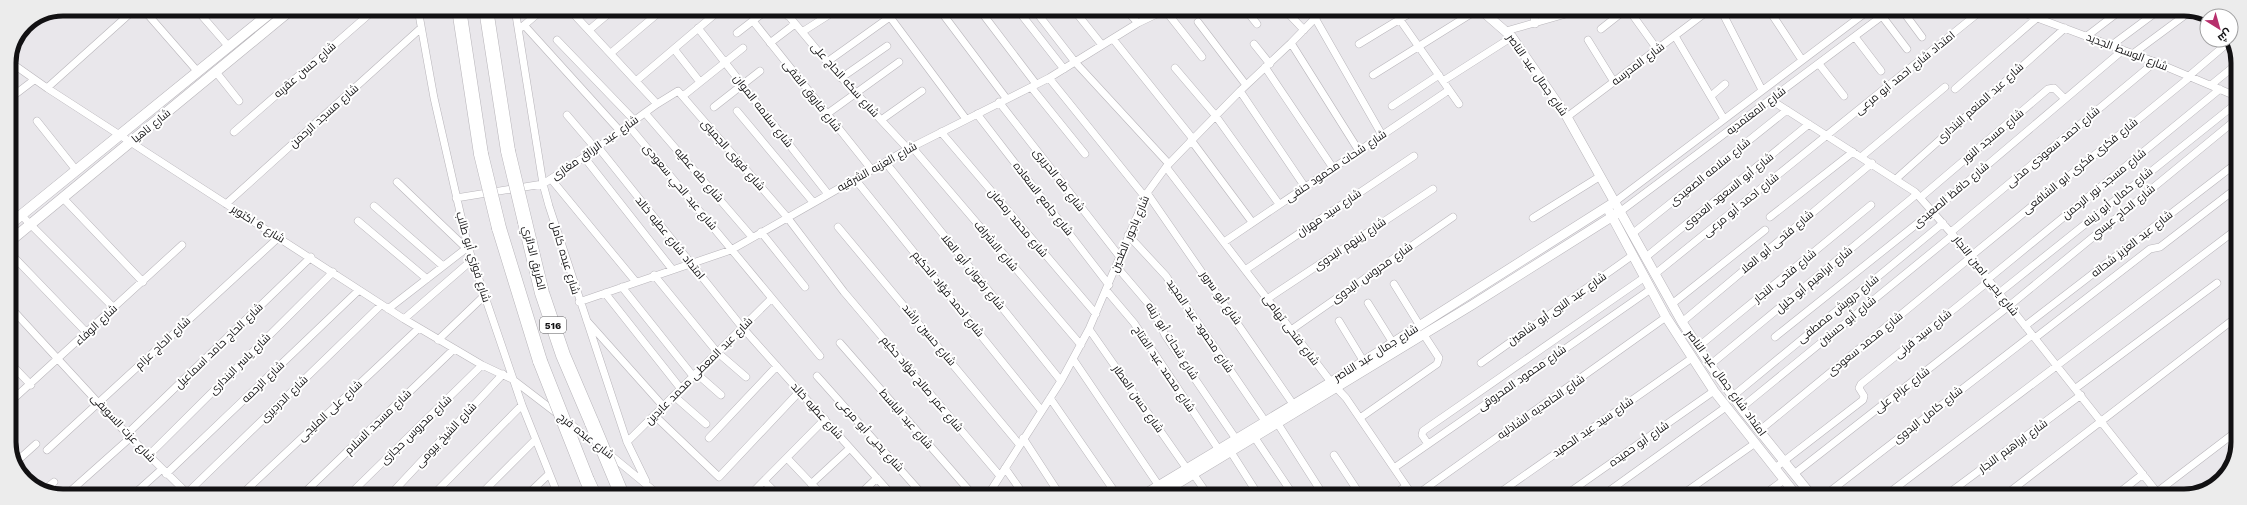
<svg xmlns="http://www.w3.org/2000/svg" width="2247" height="505" font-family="'Work Sans',Cairo,sans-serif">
<rect width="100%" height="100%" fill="#e9e7eb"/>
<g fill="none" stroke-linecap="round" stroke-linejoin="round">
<defs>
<path id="minor" d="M143 9 198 72
M196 9 229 47
M418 9 434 98 468 247 522 405 558 495
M515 9 543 184 549 206 627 442 646 481
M569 9 657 104
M783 9 827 62 908 149
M939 9 1006 98
M979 9 1036 84
M1017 9 1064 69
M1034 9 1075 62 1169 164
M1074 10 1102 45
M1126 10 1138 23
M1165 10 1202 57
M1246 10 1257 24
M1285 10 1304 30
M1393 10 1459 104
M1533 10 1535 24
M1629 10 1657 49
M1721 10 1762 90
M1769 10 1802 60
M1902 10 1922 37
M2016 10 2155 62 2238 97
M788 16 799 9
M1882 16 1907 49
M890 17 966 119
M578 18 588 9
M1315 18 1382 135
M753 21 872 170
M1198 22 1246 85
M524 25 620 131
M522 27 543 9
M698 28 828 194
M1601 29 1625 10
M589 30 614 9
M1506 31 1580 10
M22 32 37 20
M802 32 838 9
M737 33 768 9
M1675 36 1724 119
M2087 36 2121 10
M1855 37 1881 71
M1113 39 1193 139
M557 40 635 121
M1588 40 1614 82
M770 43 795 24
M1291 43 1359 151
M1254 44 1270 64
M1359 44 1415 10
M2112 45 2159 10
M674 49 700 82
M611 53 663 9
M2134 53 2192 10
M10 62 47 88 404 319 482 365 512 379 559 415
M827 62 901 9
M1819 64 1844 96
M1265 67 1333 168
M1175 68 1215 115 1279 204
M216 72 239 101
M1373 75 1477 10
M2189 76 2230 41
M841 78 887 46
M1049 78 1145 197
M636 81 721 9
M1443 81 1512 37
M2211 85 2238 63
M1031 87 1085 154
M47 88 135 9
M1955 89 2038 17
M1240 91 1305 187
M683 96 743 48
M1711 96 1725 84
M9 99 34 80
M1771 100 1915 192 1953 235 2160 496
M999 102 1120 257
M1392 106 1439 75
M714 107 760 71
M737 111 813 202
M645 113 752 237
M827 114 899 62
M977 114 1109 285
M567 115 596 149
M1567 117 1709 10
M881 120 922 91
M37 121 76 170
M628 125 820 356
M234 132 375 9
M941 132 1096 314
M1191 140 1252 222
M598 147 742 327 892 495
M912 147 1081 345
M584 157 672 269
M1861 157 1945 87
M886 163 1061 381
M1166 167 1331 382 1346 398 1413 496
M551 179 636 282
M855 179 1041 410
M1896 179 2065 28
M397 182 466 248
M1147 193 1293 404
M1921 197 2048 89 2054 88 2065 99
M63 198 143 282
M456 198 543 184 584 157 657 104 678 91 787 217 844 292 1000 476
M1616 201 1869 10
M226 204 421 28
M374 206 443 266
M1621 211 1890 10
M21 215 114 308
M1770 217 1853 152
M1533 218 1599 177
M358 221 427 279
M838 227 1019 444
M761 232 805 287
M1951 232 2155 62
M1632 234 1787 110
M1128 235 1166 276 1265 421
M1224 242 1449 90
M9 252 87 333
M1971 256 2190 77
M1646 257 1809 124
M1117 267 1152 308 1165 335 1236 439
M1245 270 1414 156
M1655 274 1982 10
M654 275 717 352 746 377
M1988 279 2220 89
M1394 284 1420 326
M622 287 693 376
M1106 290 1134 323 1219 450
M605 293 681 389
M1999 293 2238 102
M1267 299 1433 189
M579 302 731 250 908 149 1049 78 1138 23 1165 10
M1368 303 1393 343
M1672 304 1765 230
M9 306 127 434 189 495
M388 309 468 247
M404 319 472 260
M587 321 663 406
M1339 321 1364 362
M1682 322 1872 163
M2025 326 2238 162
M1089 329 1187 469
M1291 330 1453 217
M1775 337 1933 211 2123 50
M2035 338 2150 249 2160 247 2238 187
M438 340 484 296
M840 343 973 495
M1698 347 1871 205
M1073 359 1159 486
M9 362 31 385
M1481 363 1633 255
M1710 365 1917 194
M696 373 721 395
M817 376 923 495
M2076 388 2217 283
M674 396 706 424
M1733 396 1943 223
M1050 398 1117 495
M9 403 182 245
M1741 408 1953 235
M654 415 719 477 800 391
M1360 418 1437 364 1439 358 1424 335
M567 421 598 446
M1278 424 1324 496
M1759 431 1971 257
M127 434 311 257
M709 438 777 366
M1023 438 1060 495
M1255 438 1294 496
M627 442 771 299
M1428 444 1422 435 1423 431 1645 277
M1229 449 1259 496
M47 450 279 237
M608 453 659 495
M1334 455 1361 496
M148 456 333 272
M787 458 822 495
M16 462 36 444
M1005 468 1024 495
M1394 468 1651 289
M1775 468 1863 400 1864 396 1859 388 1861 384 1989 281
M166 474 359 290
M1794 474 2009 306 2238 118
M1194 475 1208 495
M764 481 778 495
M811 484 850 448
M44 490 54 482
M2157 492 2237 431
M187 493 381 305
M66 495 130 438
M133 495 162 469
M241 495 419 328
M302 495 454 349
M349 495 482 365
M390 495 503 374
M433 495 522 405
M480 495 535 440
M527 495 549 474
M750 495 825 419
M859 495 877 478
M988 495 1061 381 1089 329 1147 193 1166 167 1193 139 1240 91 1291 43 1323 10
M1392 496 1406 486
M1415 496 1666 317
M1495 496 1692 358
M1564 496 1714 391
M1602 496 1726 407
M1680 496 1754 444
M1762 496 1784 480
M1824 496 2032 335
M1885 496 2237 229
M1945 496 2081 395
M2004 496 2234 319
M2115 496 2143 474"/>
<path id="tertiary" d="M1481 10 1512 37 1567 117 1682 322 1710 365 1745 413 1812 496
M1609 211 1666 317 1714 391 1797 496
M1143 495 1331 382 1616 201
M1159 495 1472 305 1621 211"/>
<path id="secondary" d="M9 225 275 9
M9 242 292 9"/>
<path id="motorway" d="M459 9 481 154
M486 9 508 151
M525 222 542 293 563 355 592 423
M499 228 540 361
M587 480 594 495"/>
</defs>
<use href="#minor" stroke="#b8b5ba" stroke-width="8"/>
<use href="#tertiary" stroke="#b8b5ba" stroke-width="10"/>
<use href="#secondary" stroke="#b8b5ba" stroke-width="11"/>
<use href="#motorway" stroke="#b8b5ba" stroke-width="15"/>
<use href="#minor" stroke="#fff" stroke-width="7"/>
<use href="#tertiary" stroke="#fff" stroke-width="9"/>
<use href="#secondary" stroke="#fff" stroke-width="10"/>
<use href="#motorway" stroke="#fff" stroke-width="14"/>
<defs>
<path id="motorway-bridge" d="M508 151 525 222
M481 154 499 228
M540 361 587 480
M592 423 622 495"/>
</defs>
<use href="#motorway-bridge" stroke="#b8b5ba" stroke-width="15" stroke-linecap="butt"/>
<use href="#motorway-bridge" stroke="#fff" stroke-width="14"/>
</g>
<g text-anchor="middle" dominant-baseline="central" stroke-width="4" stroke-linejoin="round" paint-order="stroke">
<rect fill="#fff" stroke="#59585a" stroke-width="1" x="540" y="317" width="26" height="16" rx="3"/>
<g font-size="10" font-weight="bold" fill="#121113">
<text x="553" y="325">516</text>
</g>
<g font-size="11" fill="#121113" stroke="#fff">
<text transform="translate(2127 52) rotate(21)">شارع الوسط الجديد</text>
<text transform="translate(1638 64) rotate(-37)">شارع المدرسه</text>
<text transform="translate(305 70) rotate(-41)">شارع حسن عقربه</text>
<text transform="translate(1905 73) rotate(-39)">امتداد شارع احمد أبو مرعى</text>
<text transform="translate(1537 75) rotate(55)">شارع جمال عبد الناصر</text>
<text transform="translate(845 80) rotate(48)">شارع سكه الحاج على</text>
<text transform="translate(812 96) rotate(52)">شارع فاروق الفقى</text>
<text transform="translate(1980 103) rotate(-42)">شارع عبد المنعم البندارى</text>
<text transform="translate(763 111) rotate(52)">شارع سلامه الموان</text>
<text transform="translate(1756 111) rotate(-37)">شارع المعتمديه</text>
<text transform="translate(324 116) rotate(-42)">شارع مسجد الرحمن</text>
<text transform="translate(151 126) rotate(-39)">شارع ناهيا</text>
<text transform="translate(1993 136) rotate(-40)">شارع مسجد النور</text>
<text transform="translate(2053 147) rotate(-40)">شارع احمد سعودى مدنى</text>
<text transform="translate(595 148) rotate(-35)">شارع عبد الرزاق مغازى</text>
<text transform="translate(733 155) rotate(49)">شارع فوزى الجمينى</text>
<text transform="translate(1336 166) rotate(-34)">شارع شحات محمود حنفى</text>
<text transform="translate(2080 166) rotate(-39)">شارع فكرى فكرى ابو الشافعى</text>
<text transform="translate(877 167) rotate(-29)">شارع العزبه الشرقيه</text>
<text transform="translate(1710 172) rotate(-39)">شارع سلامه الصعيدى</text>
<text transform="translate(699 175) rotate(49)">شارع طه عطيه</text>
<text transform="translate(1059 180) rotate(52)">شارع طه الحريرى</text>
<text transform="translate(2104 184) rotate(-39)">شارع مسجد نور الرحمن</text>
<text transform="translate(680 187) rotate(50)">شارع عبد الحي سعودى</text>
<text transform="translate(1728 191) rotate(-39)">شارع أبو السعود العدوى</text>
<text transform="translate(1951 195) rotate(-40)">شارع حافظ الصعيدى</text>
<text transform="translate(2118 197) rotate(-39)">شارع كمال أبو زينه</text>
<text transform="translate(1043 199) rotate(52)">شارع جامع السعاده</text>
<text transform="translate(1741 205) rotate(-39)">شارع احمد أبو مرعى</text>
<text transform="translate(2123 212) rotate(-39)">شارع الحاج عيسي</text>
<text transform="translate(1329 213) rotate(-34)">شارع سيد مهران</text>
<text transform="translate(1018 223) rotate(50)">شارع محمد رمضان</text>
<text transform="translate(258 224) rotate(32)">شارع 6 اكتوبر</text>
<text transform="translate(1130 234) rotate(-67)">شارع باجور الطحين</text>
<text transform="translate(670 238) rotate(51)">امتداد شارع عطيه خالد</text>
<text transform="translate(1777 242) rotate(-40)">شارع فتحى أبو العلا</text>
<text transform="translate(1350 244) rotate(-34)">شارع زينهم البدوى</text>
<text transform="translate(2132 244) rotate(-38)">شارع عبد العزيز شحاته</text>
<text transform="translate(996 246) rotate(50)">شارع الاشراف</text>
<text transform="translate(473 257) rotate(73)">شارع فوزي أبو طالب</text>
<text transform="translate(534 258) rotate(76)">الطريق الدائري</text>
<text transform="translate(565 258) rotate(73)">شارع عبده كامل</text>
<text transform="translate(973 272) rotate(51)">شارع رضوان أبو العلا</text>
<text transform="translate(1372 273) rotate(-35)">شارع محروس البدوى</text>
<text transform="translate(1785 276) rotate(-39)">شارع فتحى النجار</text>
<text transform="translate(1986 276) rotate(52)">شارع يحيى امين النجار</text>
<text transform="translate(1814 280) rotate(-40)">شارع ابراهيم أبو خليل</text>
<text transform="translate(948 294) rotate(51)">شارع احمد فؤاد الحكيم</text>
<text transform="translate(1221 298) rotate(55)">شارع أبو سرور</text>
<text transform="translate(1557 309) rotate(-35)">شارع عبد النبى أبو شاهين</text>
<text transform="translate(1838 309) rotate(-39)">شارع درويش مصطفى</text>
<text transform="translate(1847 321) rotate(-39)">شارع أبو حسنين</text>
<text transform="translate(96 325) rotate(-43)">شارع الوفاء</text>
<text transform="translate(1200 326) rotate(56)">شارع محمود عبد المجيد</text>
<text transform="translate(1291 330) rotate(53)">شارع فتحى تهامى</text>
<text transform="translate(1923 334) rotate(-39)">شارع سيد قرنى</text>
<text transform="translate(929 335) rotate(50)">شارع حسين راشد</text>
<text transform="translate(1172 341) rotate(58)">شارع شحات أبو زينه</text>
<text transform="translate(163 343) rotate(-43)">شارع الحاج عزام</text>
<text transform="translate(1865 344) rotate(-39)">شارع محمد سعودى</text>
<text transform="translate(219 346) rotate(-44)">شارع الحاج حامد اسماعيل</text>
<text transform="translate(1376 353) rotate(-32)">شارع جمال عبد الناصر</text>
<text transform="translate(240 364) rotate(-45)">شارع ياسر البندارى</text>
<text transform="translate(1164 369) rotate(56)">شارع محمد عبد الفتاح</text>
<text transform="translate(699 371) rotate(-45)">شارع عبد المعطى محمد عابدين</text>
<text transform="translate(1522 378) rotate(-35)">شارع محمود المحروقى</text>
<text transform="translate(263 382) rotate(-44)">شارع الرحمه</text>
<text transform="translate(1726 383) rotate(54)">امتداد شارع جمال عبد الناصر</text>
<text transform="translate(922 384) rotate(50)">شارع عمر صالح فؤاد حكيم</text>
<text transform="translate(1902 390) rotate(-38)">شارع عزام على</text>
<text transform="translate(284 399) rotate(-44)">شارع الدرديرى</text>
<text transform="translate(1138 399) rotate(55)">شارع حسن العطار</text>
<text transform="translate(1541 407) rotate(-35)">شارع الحامديه الشاذليه</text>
<text transform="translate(330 411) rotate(-43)">شارع على المليجى</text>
<text transform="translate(817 411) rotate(48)">شارع عطيه خالد</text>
<text transform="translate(1928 415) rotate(-38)">شارع كامل البدوى</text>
<text transform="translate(906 419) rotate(49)">شارع عبد الباسط</text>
<text transform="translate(378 422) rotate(-44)">شارع مسجد السلام</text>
<text transform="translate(1593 427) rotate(-35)">شارع سيد عبد الحميد</text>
<text transform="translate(123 428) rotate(47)">شارع عزت السويفى</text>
<text transform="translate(416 430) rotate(-44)">شارع محروس حجازى</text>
<text transform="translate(446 435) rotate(-47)">شارع الشيخ بيومى</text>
<text transform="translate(870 435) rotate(48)">شارع يحيى أبو مرعى</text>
<text transform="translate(586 436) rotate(38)">شارع عبده فرج</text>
<text transform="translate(1639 444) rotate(-35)">شارع أبو حميده</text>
<text transform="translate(2013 446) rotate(-36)">شارع ابراهيم النجار</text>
</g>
</g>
<path d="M0 0H2247V505H0ZM63 16H2184A47 47 0 0 1 2231 63V442A47 47 0 0 1 2184 489H63A47 47 0 0 1 16 442V63A47 47 0 0 1 63 16Z" fill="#ececec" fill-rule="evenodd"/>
<path fill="none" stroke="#121113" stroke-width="5" d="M63 16H2184A47 47 0 0 1 2231 63V442A47 47 0 0 1 2184 489H63A47 47 0 0 1 16 442V63A47 47 0 0 1 63 16Z"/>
<g transform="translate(2219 28) rotate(143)"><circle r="19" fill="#ffffff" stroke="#a0a0a1"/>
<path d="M0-3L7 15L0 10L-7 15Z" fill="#b72f6d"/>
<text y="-6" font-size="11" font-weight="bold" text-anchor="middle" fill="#121113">ش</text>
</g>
</svg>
